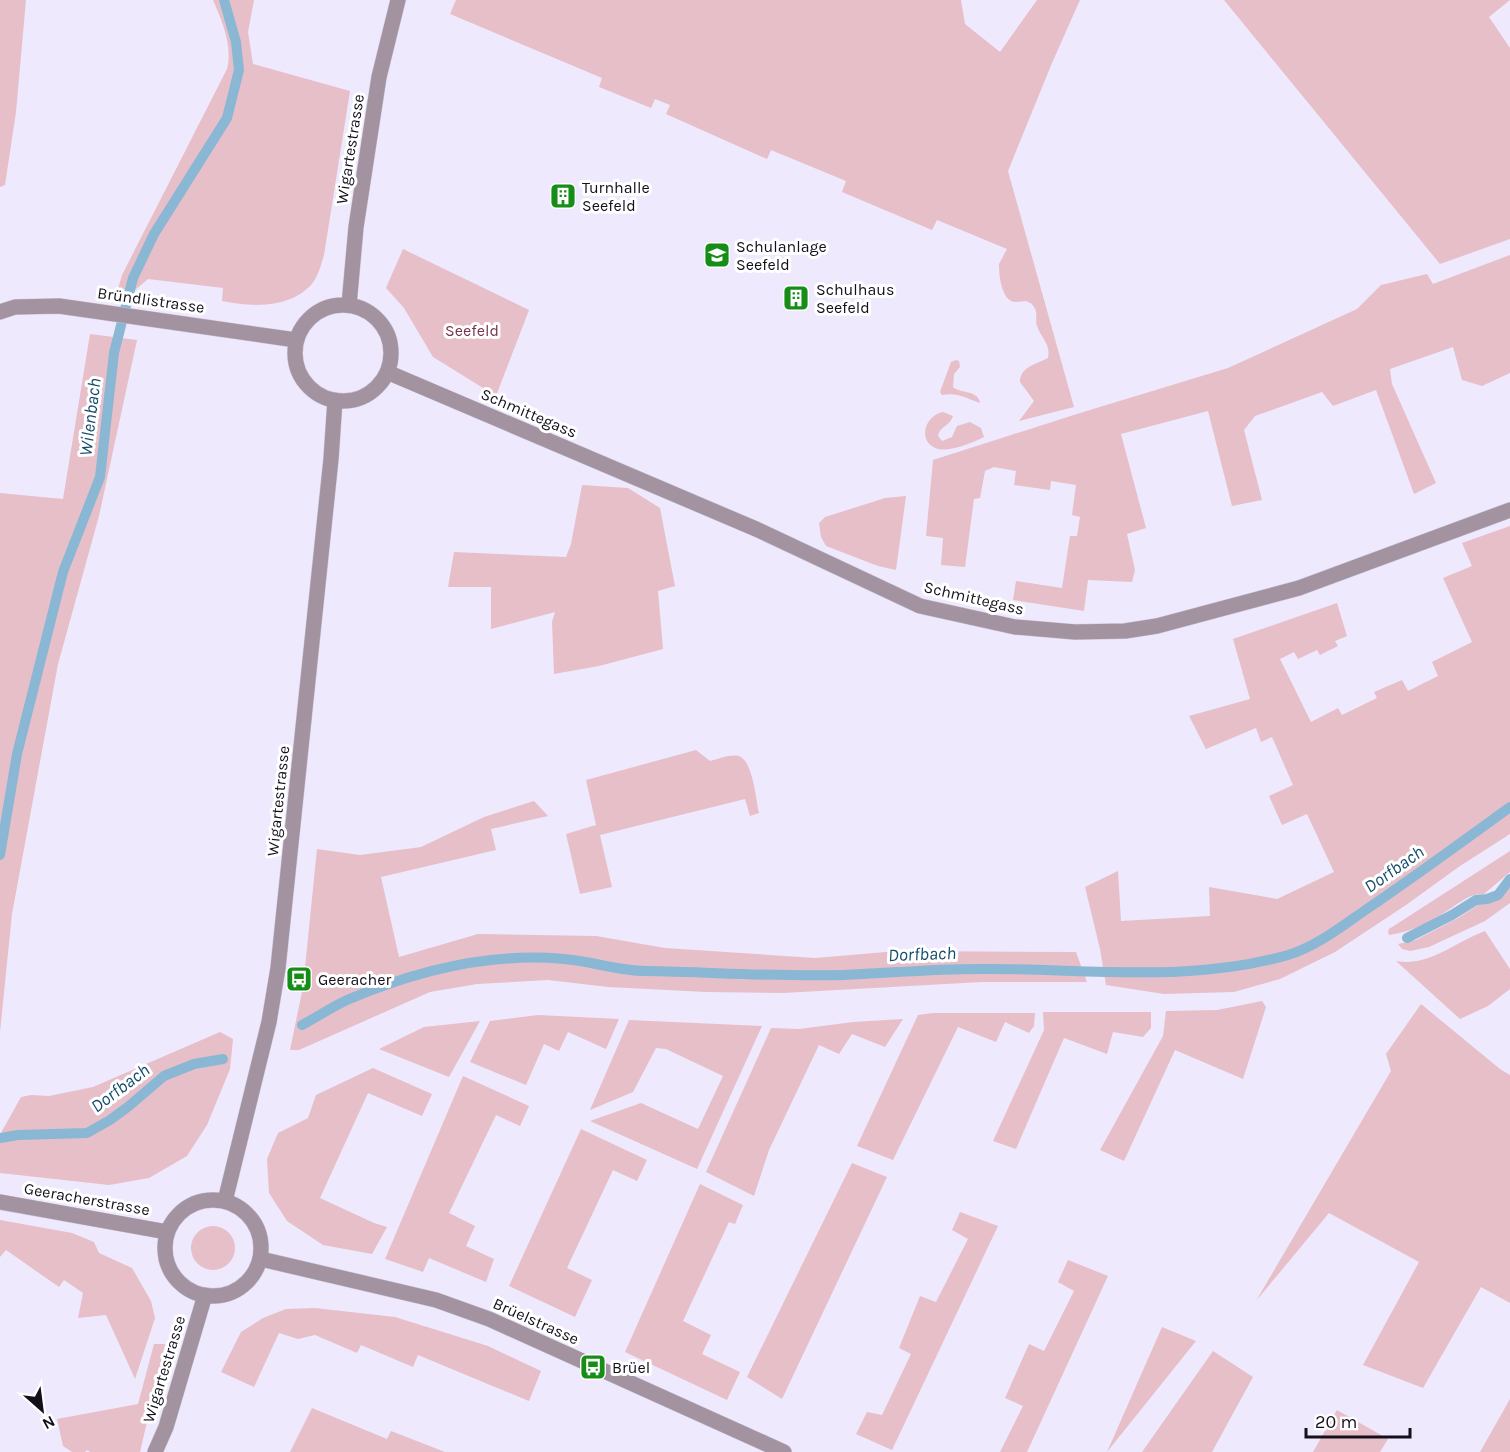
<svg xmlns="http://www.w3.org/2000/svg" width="1510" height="1452" font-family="Karla,sans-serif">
<rect width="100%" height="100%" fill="#eee9fd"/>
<path fill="#e7bfc9" d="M0 0H26L16 112 5 185 0 187Z
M213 0H254L248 32 253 64 350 91 324 255C321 265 318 277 311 285 288 309 252 307 222 301L223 288 148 279 135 290 118 289 122 275 227 69C233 46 222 21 213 0Z
M456 0H961L965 24 1000 52 1037 0H1080L1052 63 1008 171 1074 407 1019 421 1034 401 1020 382C1020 367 1036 364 1048 358 1051 344 1041 338 1037 326 1035 320 1038 312 1034 307 1032 303 1030 303 1026 301 1023 301 1020 302 1016 302 1001 302 999 274 999 264L1007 249 937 220 932 230 842 192 846 181 771 150 767 159 666 114 670 105 655 99 651 108 599 87 602 78 450 14Z
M1224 0H1510L1489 17 1510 48V239L1440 264Z
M403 249 529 310 496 396 433 357 404 308 386 288Z
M1510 255V373L1482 386 1462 380 1453 347 1390 369 1392 384 1436 483 1414 494 1376 390 1333 406 1322 392 1255 416 1244 430 1262 500 1232 506 1208 411 1121 434 1146 528 1127 534 1135 570 1132 582 1088 580 1084 611 1013 600 1016 581 1062 588 1070 536H1077L1080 517 1072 515 1076 485 1051 481 1050 490 1014 485 1016 471 994 467 985 471 980 498 974 499 965 567 941 565 943 538 926 536 933 460 1080 413 1228 368 1357 309 1381 285 1427 274 1433 284Z
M90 334 137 340 99 516 58 664 12 914 0 1032V493L63 499Z
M956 360 959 361 960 367 954 374 953 387C962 394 978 390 980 403 966 398 957 392 942 395L940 392 951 362Z
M943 412 953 416C951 425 939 427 938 436L942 441 952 437 957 426 970 422 981 428 984 437C972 443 950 452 938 449 916 442 925 415 943 412Z
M582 485 628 488 660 508 675 586 658 591 663 649 599 666 554 674 552 622 555 612 491 629V587H448L454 552 566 557 571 544Z
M906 496 896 570 878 566 826 546 821 537 819 523 825 517 885 498Z
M1510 526V834L1460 866 1406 905 1335 952 1280 979 1234 992 1164 994 1106 985 1100 949 1085 887 1118 871 1121 921 1210 916 1209 887 1277 899 1334 872 1307 814 1282 825 1269 796 1293 785 1272 737 1261 742 1256 728 1206 749 1189 716 1250 699 1233 639 1337 603 1347 636 1335 641 1338 646 1320 655 1317 650 1298 659 1294 652 1280 659 1311 722 1338 708 1342 715 1377 698 1374 692 1402 680 1408 691 1438 676 1432 662 1472 642 1443 578 1472 566 1462 543Z
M696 750 710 761C718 759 731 754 739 756 753 761 756 800 759 813L750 816 745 799 600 835 612 887 580 894 566 834 596 825 586 780Z
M534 801 548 816 491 829 496 850 381 877 399 957 478 934 596 936 665 948 815 958 898 951 1076 952 1087 982H982L783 993 706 992 608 987 548 980 477 984 430 992 299 1050H290L303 987 317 849 360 855 421 847 484 817Z
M1510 851V872L1484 894C1468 893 1456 906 1442 914 1425 925 1409 932 1389 935L1388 932 1389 929Z
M1510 887V903L1485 921 1429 947 1410 951 1402 949 1398 944 1416 940 1458 918 1481 903 1496 900Z
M1485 931 1510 969V989L1488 1006 1460 1019 1396 961C1429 967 1455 942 1485 931Z
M1262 1001 1266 1007 1243 1079 1175 1050 1124 1161 1100 1150 1163 1036 1166 1011 1217 1010Z
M1421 1004 1500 1069 1510 1075V1303L1481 1287 1423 1388 1363 1365 1419 1262 1329 1213 1256 1301 1391 1071 1386 1054Z
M1043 1012H1151V1028L1143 1037 1113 1032 1107 1054 1064 1038 1016 1149 993 1141 1044 1030Z
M933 1013H1035L1034 1026 1029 1033 1005 1022 996 1042 958 1027 893 1160 857 1146 918 1015Z
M538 1015 619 1019 606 1049 568 1032 559 1051 544 1044 526 1085 470 1062 490 1021Z
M903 1019 885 1047 852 1034 839 1054 819 1045 769 1150 754 1196 706 1172 771 1028 799 1029 853 1022Z
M629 1020 762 1026 697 1169 590 1121 641 1103 698 1129 723 1076 666 1049 656 1048 633 1092 590 1110Z
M480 1021 449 1077 379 1049 424 1027Z
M220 1032 233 1039 230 1069 207 1125 187 1156 149 1178 109 1185 0 1173V1139L2 1131 21 1097 31 1095 49 1096 93 1087Z
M373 1068 432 1094 422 1116 368 1093 320 1198 374 1223 387 1227 372 1254 323 1245 287 1221 269 1193 267 1159 278 1133 308 1118 316 1095Z
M463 1076 529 1106 520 1126 496 1115 449 1213 475 1226 466 1246 494 1259 486 1282 429 1258 423 1272 385 1259Z
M581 1129 647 1160 637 1181 613 1170 567 1268 592 1280 575 1317 509 1286Z
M852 1163 887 1177 782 1399 747 1377Z
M700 1184 743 1205 735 1224 729 1222 683 1321 711 1335 702 1354 740 1372 727 1400 625 1352Z
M960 1212 998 1226 892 1450 856 1434 867 1412 882 1415 911 1354 899 1348 920 1296 936 1302 968 1239 952 1230Z
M0 1220 72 1233 94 1242 99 1253 132 1268 151 1301 155 1318 135 1379 106 1315 78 1318 83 1293 64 1280 59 1287 6 1250 0 1257Z
M191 1248a22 22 0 1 1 44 0a22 22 0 1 1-44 0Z
M1068 1260 1108 1276 1027 1452H1000L1023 1406 1005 1398 1029 1344 1044 1351 1074 1291 1058 1282Z
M315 1308 395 1317 488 1346 541 1371 529 1401 418 1355 413 1367 361 1345 357 1353 315 1335 298 1339 279 1333 254 1387 221 1372 241 1332 263 1318 286 1309Z
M1162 1327 1196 1341 1107 1452Z
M154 1344H165L140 1452H90L87 1450 85 1452H72L63 1446 57 1419 138 1404Z
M1213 1351 1253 1377 1212 1452H1142Z
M1510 1399V1452H1480Z
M312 1408 387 1439 391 1431 445 1452H290Z
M1337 1410 1388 1439 1380 1452H1313Z"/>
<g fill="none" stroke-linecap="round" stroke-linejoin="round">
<path stroke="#89b7d4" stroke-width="10" d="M0 855 17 754 63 572 100 477 114 353 133 278 154 234 227 118 239 70 236 42 224 0
M1407 938 1452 915 1476 900 1487 899 1498 895 1510 879
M302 1025C317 1017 332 1007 347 1000 415 971 490 952 564 959 591 961 618 971 646 971 712 972 777 977 843 975 892 973 941 968 990 969 1089 969 1191 983 1288 955 1315 947 1341 927 1364 911 1414 877 1462 842 1510 807
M0 1138 18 1135 87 1133 110 1120 129 1106 164 1076 194 1064 223 1059"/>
<defs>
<path id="street" d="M349 305 356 227 379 77 398 0
M295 353a48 48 0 1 1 96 0a48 48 0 1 1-96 0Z
M0 312 15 307 59 306 296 340
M387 372 756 529 920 606 1015 627 1075 632 1125 631 1157 626 1299 588 1510 510
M165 1248a48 48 0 1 1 96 0a48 48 0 1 1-96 0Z
M225 1201 269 1022 278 968 331 459 335 400
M0 1202 167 1232
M261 1259 436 1300 489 1319 784 1452
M155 1452 166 1427 205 1295"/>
</defs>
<use href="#street" stroke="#cbc6d9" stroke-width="16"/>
<use href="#street" stroke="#a393a1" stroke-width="15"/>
</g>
<defs>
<symbol id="building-square" viewBox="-11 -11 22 22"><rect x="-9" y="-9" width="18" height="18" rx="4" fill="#158d17" stroke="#fff"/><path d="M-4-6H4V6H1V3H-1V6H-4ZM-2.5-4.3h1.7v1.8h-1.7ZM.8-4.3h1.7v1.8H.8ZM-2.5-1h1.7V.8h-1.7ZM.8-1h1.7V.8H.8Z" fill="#fff"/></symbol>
<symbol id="school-square" viewBox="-11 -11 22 22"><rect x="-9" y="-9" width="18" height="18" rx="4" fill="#158d17" stroke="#fff"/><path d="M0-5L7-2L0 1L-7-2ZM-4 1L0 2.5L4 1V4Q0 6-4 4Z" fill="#fff"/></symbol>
<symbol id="bus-square" viewBox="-11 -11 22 22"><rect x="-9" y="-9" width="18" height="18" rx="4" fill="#158d17" stroke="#fff"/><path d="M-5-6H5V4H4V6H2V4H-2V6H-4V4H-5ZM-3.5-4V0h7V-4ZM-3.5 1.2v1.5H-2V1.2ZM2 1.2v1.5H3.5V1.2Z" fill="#fff"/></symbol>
</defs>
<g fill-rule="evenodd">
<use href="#building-square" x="548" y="181" width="30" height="30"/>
<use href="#school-square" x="702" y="240" width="30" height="30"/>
<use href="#building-square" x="781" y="283" width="30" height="30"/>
<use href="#bus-square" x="284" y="964" width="30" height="30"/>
<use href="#bus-square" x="578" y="1352" width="30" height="30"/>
</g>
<g text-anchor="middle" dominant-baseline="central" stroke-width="6" stroke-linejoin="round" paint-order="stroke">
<g font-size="16" fill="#13101b" stroke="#fff">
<text transform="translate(350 149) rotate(-81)">Wigartestrasse</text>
<text transform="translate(151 300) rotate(8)">Bründlistrasse</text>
<text transform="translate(529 413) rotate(23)">Schmittegass</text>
<text transform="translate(974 598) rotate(13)">Schmittegass</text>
<text transform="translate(278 801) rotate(-84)">Wigartestrasse</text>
<text transform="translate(87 1199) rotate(10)">Geeracherstrasse</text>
<text transform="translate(536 1321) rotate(24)">Brüelstrasse</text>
<text transform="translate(164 1369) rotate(-73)">Wigartestrasse</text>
</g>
<g font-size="16" fill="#13101b" stroke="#fff" text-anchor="start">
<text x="582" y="187">Turnhalle<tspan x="582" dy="18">Seefeld</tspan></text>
<text x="736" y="246">Schulanlage<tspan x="736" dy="18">Seefeld</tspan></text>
<text x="816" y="289">Schulhaus<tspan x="816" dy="18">Seefeld</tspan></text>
<text x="318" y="979">Geeracher</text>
<text x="612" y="1367">Brüel</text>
</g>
<g font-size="16" fill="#76354b" stroke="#fff">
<text x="472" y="330">Seefeld</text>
</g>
<g font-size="18" font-style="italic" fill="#144c6a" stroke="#fff">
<text transform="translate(90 417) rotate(-83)">Wilenbach</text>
<text transform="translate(1394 869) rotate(-35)">Dorfbach</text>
<text transform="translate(922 954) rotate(-2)">Dorfbach</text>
<text transform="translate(120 1088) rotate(-37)">Dorfbach</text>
</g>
</g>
<g transform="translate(42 1410) rotate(152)" stroke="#ffffff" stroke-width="4.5" paint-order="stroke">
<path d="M0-4.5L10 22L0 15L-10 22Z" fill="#13101b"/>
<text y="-9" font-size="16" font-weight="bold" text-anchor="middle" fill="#13101b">N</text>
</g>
<path d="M1306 1428v9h104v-9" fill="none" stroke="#13101b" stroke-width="3"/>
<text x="1315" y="1428" font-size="18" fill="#13101b" stroke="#ffffff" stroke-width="4.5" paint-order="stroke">20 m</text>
</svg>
